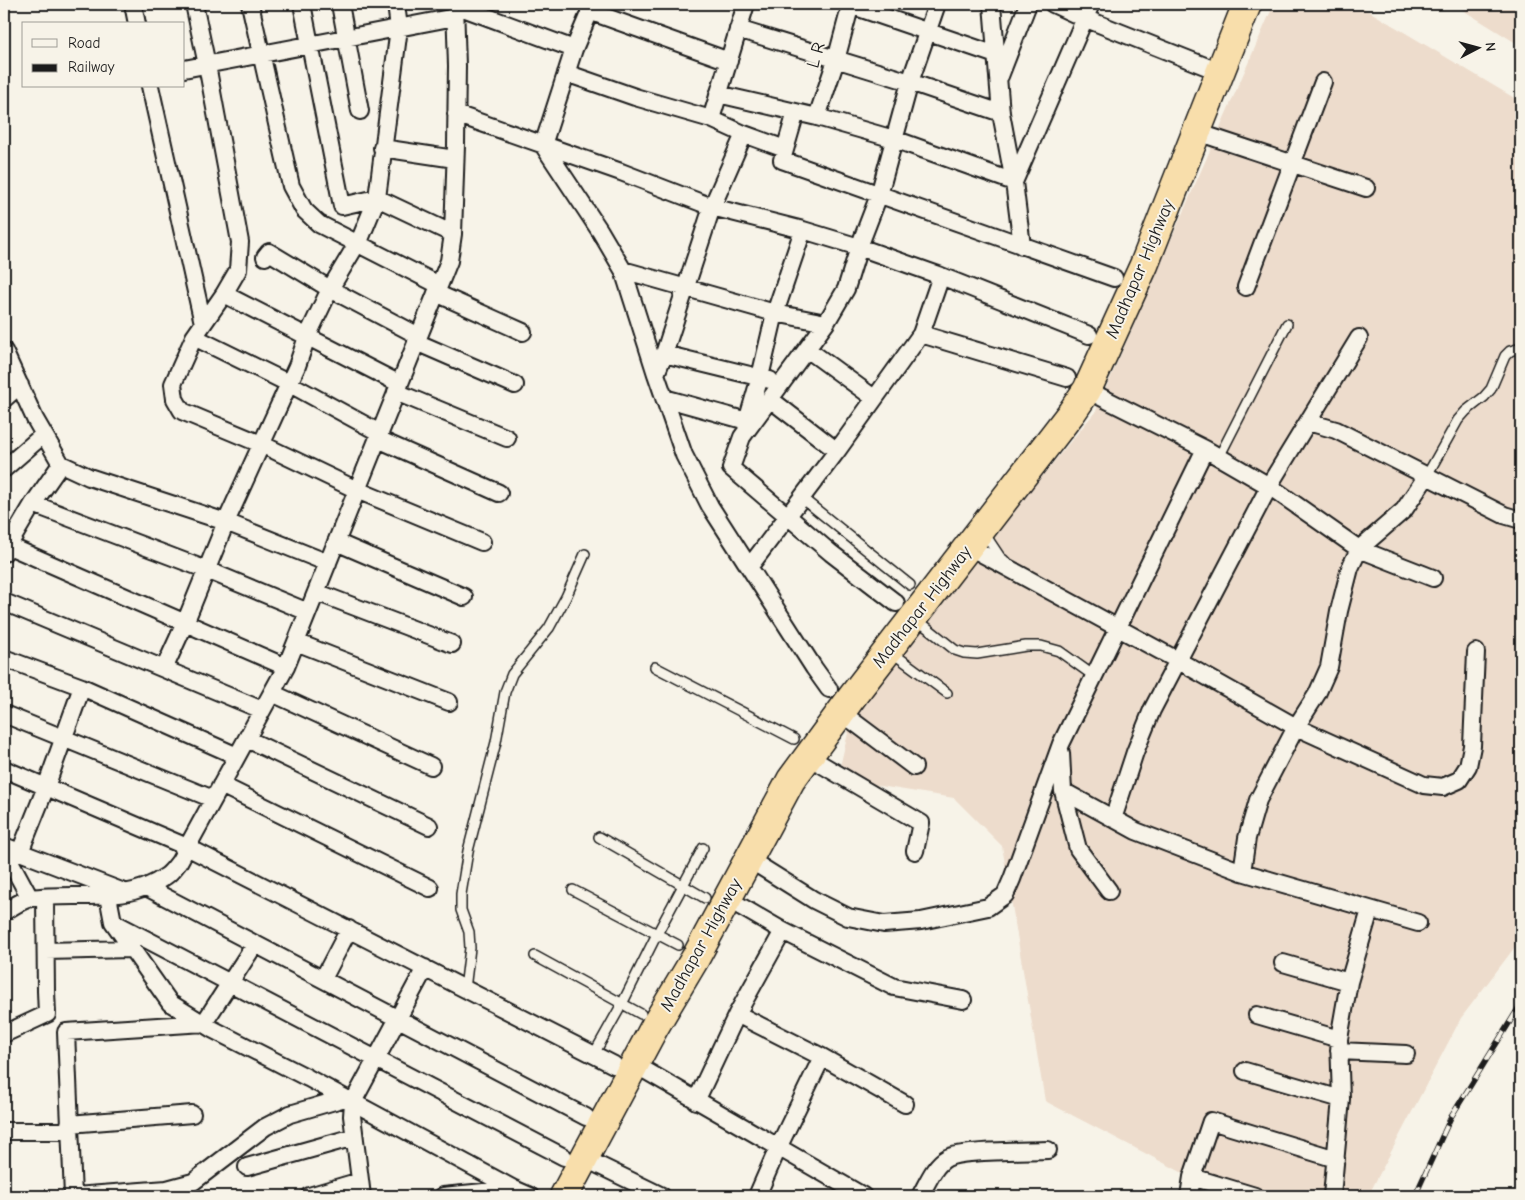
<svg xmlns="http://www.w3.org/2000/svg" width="1525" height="1200" font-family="'Comic Neue',sans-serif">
<rect width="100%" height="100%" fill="#f7f3e8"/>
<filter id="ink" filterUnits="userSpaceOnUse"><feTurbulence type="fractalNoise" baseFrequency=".02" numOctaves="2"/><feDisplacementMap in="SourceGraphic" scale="10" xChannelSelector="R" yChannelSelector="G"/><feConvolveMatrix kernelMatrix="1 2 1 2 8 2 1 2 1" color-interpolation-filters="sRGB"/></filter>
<g filter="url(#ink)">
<path fill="#eddccc" d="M1274 4H1357L1521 102V939L1461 1018 1368 1196H1181L1185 1174 1045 1101 1002 846 954 798 837 779 856 700 1096 411Z
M1453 4H1521V46Z"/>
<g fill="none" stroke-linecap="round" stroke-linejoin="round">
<defs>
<path id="lane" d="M1219 457 1287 324
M1426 477 1458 420 1466 411 1484 397 1491 389 1505 356 1510 351 1521 348
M802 498 910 585
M986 536 1000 557 1004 560
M920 622 955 650 964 653 977 654 1026 646H1041L1059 651 1094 676
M894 654 947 693
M655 667 794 739
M599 837 705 898
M573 890 678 945
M535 956 641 1014
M465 989 470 948 469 932 461 910V894L468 851 496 742 505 692 512 674 549 628 566 597 585 554
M594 1054 622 1004 657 934 703 848"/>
<path id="street" d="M133 4 137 24
M194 4 207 65 240 242 238 270 224 294 194 337 173 384 175 399 182 411 261 444 357 490 482 542
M250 4 291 186 304 210 319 224 439 285
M302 4 342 206 377 198 453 234
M340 4 360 111
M593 4 574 49 543 145 600 231 623 270 656 374 684 455 710 506 814 668 829 689
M847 4 996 55
M992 4 1001 113 1014 182 1022 246
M1053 4 1079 16 1220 72
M455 5 574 49
M589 11 729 61
M738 29 910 82 1001 113
M184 69 455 17
M566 73 635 97 711 119
M1000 76 1028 4
M150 86 203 323
M718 94 817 117 894 139 1014 182 1091 4
M796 112 782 160 1114 278
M456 114 621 172 712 207 803 230 859 247 941 276 1089 335
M817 117 836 60 851 4
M744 134 785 149
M1203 134 1366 188
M382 148 455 159
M265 257 269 252 330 289 419 336
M623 270 775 313 826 323
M1246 287 1323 82
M436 293 523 332
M224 294 400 384
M921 334 1067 378
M194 337 290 384 380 433
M416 342 515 385
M807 349 874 398
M4 351 35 419 61 464 89 477 226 522 328 563
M664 354 770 380
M656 374 664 354 712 207 744 134 711 119 746 4
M396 392 507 438
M1093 393 1205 449 1269 486 1359 549 1433 578
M664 398 747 421
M4 399 20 385
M770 399 837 451
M1308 422 1336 430 1504 515 1521 520
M746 425 760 377 775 313 803 230
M378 439 499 493
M4 469 43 435
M33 504 207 570 308 612
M336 542 464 597
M9 546 286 667
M975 550 1177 660 1296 727 1424 785 1443 787 1459 780 1468 766 1472 746 1476 652
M4 553 33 504 61 464
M750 566 837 451 921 334 941 276
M316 592 452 644
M4 602 262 710
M896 603 831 553 731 468 742 437 826 323 846 289 859 247 879 195 910 82 937 4
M296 642 449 702
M4 658 82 687 237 756
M164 669 185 623 226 522 297 366 307 337 330 289 361 237 377 198 399 28 396 4
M272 693 431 766
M4 714 213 799
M846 716 914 767
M247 739 429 826
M1061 753 1063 791 1078 849 1109 891
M814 760 921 823 915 851
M4 769 187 847 614 1065
M221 785 430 888
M1063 791 1136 831 1242 872 1418 923
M1113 819 1135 752 1152 710 1273 479 1359 338
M4 846 124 892
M4 850 30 898
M20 852 46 787 82 687
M755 863 814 900 848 917 884 924 921 921 988 907 1005 895 1012 879 1061 744 1205 449
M1242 872 1247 838 1258 800 1296 727 1317 694 1329 667 1339 611 1350 568 1359 549 1404 510 1426 477
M146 887 586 1117
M108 896 113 922 170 1003 212 1029 308 1078 514 1189 530 1196
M733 902 783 931 894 987 963 1000
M4 912C12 907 22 900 31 898 76 892 126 905 166 876 171 873 175 867 179 862L286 667 449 261 453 234 456 145 457 66 455 4
M115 923 564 1157
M46 951 131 949
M1283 963 1349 982
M323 979 349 929
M737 1014 822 1057 905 1104
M1257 1015 1339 1039
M4 1034 47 1014 46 991 45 898
M1339 1051 1406 1054
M641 1068 863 1196
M1245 1071 1341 1099
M696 1101 737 1014 783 931
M69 1124 192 1114
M4 1131H70
M590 1161 662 1196
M247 1167 354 1137
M1192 1177 1255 1196
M73 1196 66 1032 204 1023 255 944
M75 1196 167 1189 193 1182 265 1127 290 1114 345 1098
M309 1196 360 1181
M362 1196 352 1116 353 1102 425 968
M443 1196 514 1189
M757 1196 778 1148 822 1057
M920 1196C927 1184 934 1165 947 1158 961 1150 1028 1151 1048 1150
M1189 1196 1192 1177 1211 1121 1336 1159
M1332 1196 1341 1099 1339 1039 1349 982 1370 910"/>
<path id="highway" d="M564 1196 655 1026 696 957 791 780 852 697 1072 412 1087 390 1144 265 1247 4"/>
</defs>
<use href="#lane" stroke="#1c1c1c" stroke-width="12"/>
<use href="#street" stroke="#1c1c1c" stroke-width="20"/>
<use href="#highway" stroke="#1c1c1c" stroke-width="31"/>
<use href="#lane" stroke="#f7f3e8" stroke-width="9"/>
<use href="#street" stroke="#f7f3e8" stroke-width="16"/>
<use href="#highway" stroke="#f8deab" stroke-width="28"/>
<defs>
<path id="rail" d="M1415 1196 1451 1117 1521 1004"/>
</defs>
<use href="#rail" stroke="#1c1c1c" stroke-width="5.5"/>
<use href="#rail" stroke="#f7f3e8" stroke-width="4" stroke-dasharray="11" stroke-linecap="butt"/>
</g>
</g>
<g text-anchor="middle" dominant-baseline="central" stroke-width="4" stroke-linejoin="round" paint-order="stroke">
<g font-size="18" fill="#1c1c1c" stroke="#f7f3e8">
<text transform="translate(816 55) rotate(-74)">L R</text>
<text transform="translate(1140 269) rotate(-67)">Madhapar Highway</text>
<text transform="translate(922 607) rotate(-52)">Madhapar Highway</text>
<text transform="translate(701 945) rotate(-61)">Madhapar Highway</text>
</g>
</g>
<rect width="1525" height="1200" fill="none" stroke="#f7f3e8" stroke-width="20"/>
<rect x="10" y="10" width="1505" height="1180" fill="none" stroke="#1c1c1c" stroke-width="2" filter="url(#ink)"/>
<rect x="22" y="22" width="162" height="65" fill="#f7f3e8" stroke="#9f9d96"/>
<rect x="32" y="39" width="25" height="8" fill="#f7f3e8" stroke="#9f9d96"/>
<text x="68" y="48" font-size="15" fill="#1c1c1c">Road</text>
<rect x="32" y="64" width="25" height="8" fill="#1c1c1c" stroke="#9f9d96"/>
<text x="68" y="72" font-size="15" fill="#1c1c1c">Railway</text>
<g transform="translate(1478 48) rotate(84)" stroke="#f7f3e8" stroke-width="4" paint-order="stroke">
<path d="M0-4L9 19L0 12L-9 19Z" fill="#1c1c1c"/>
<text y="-8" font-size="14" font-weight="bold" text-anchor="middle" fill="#1c1c1c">N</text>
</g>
</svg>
